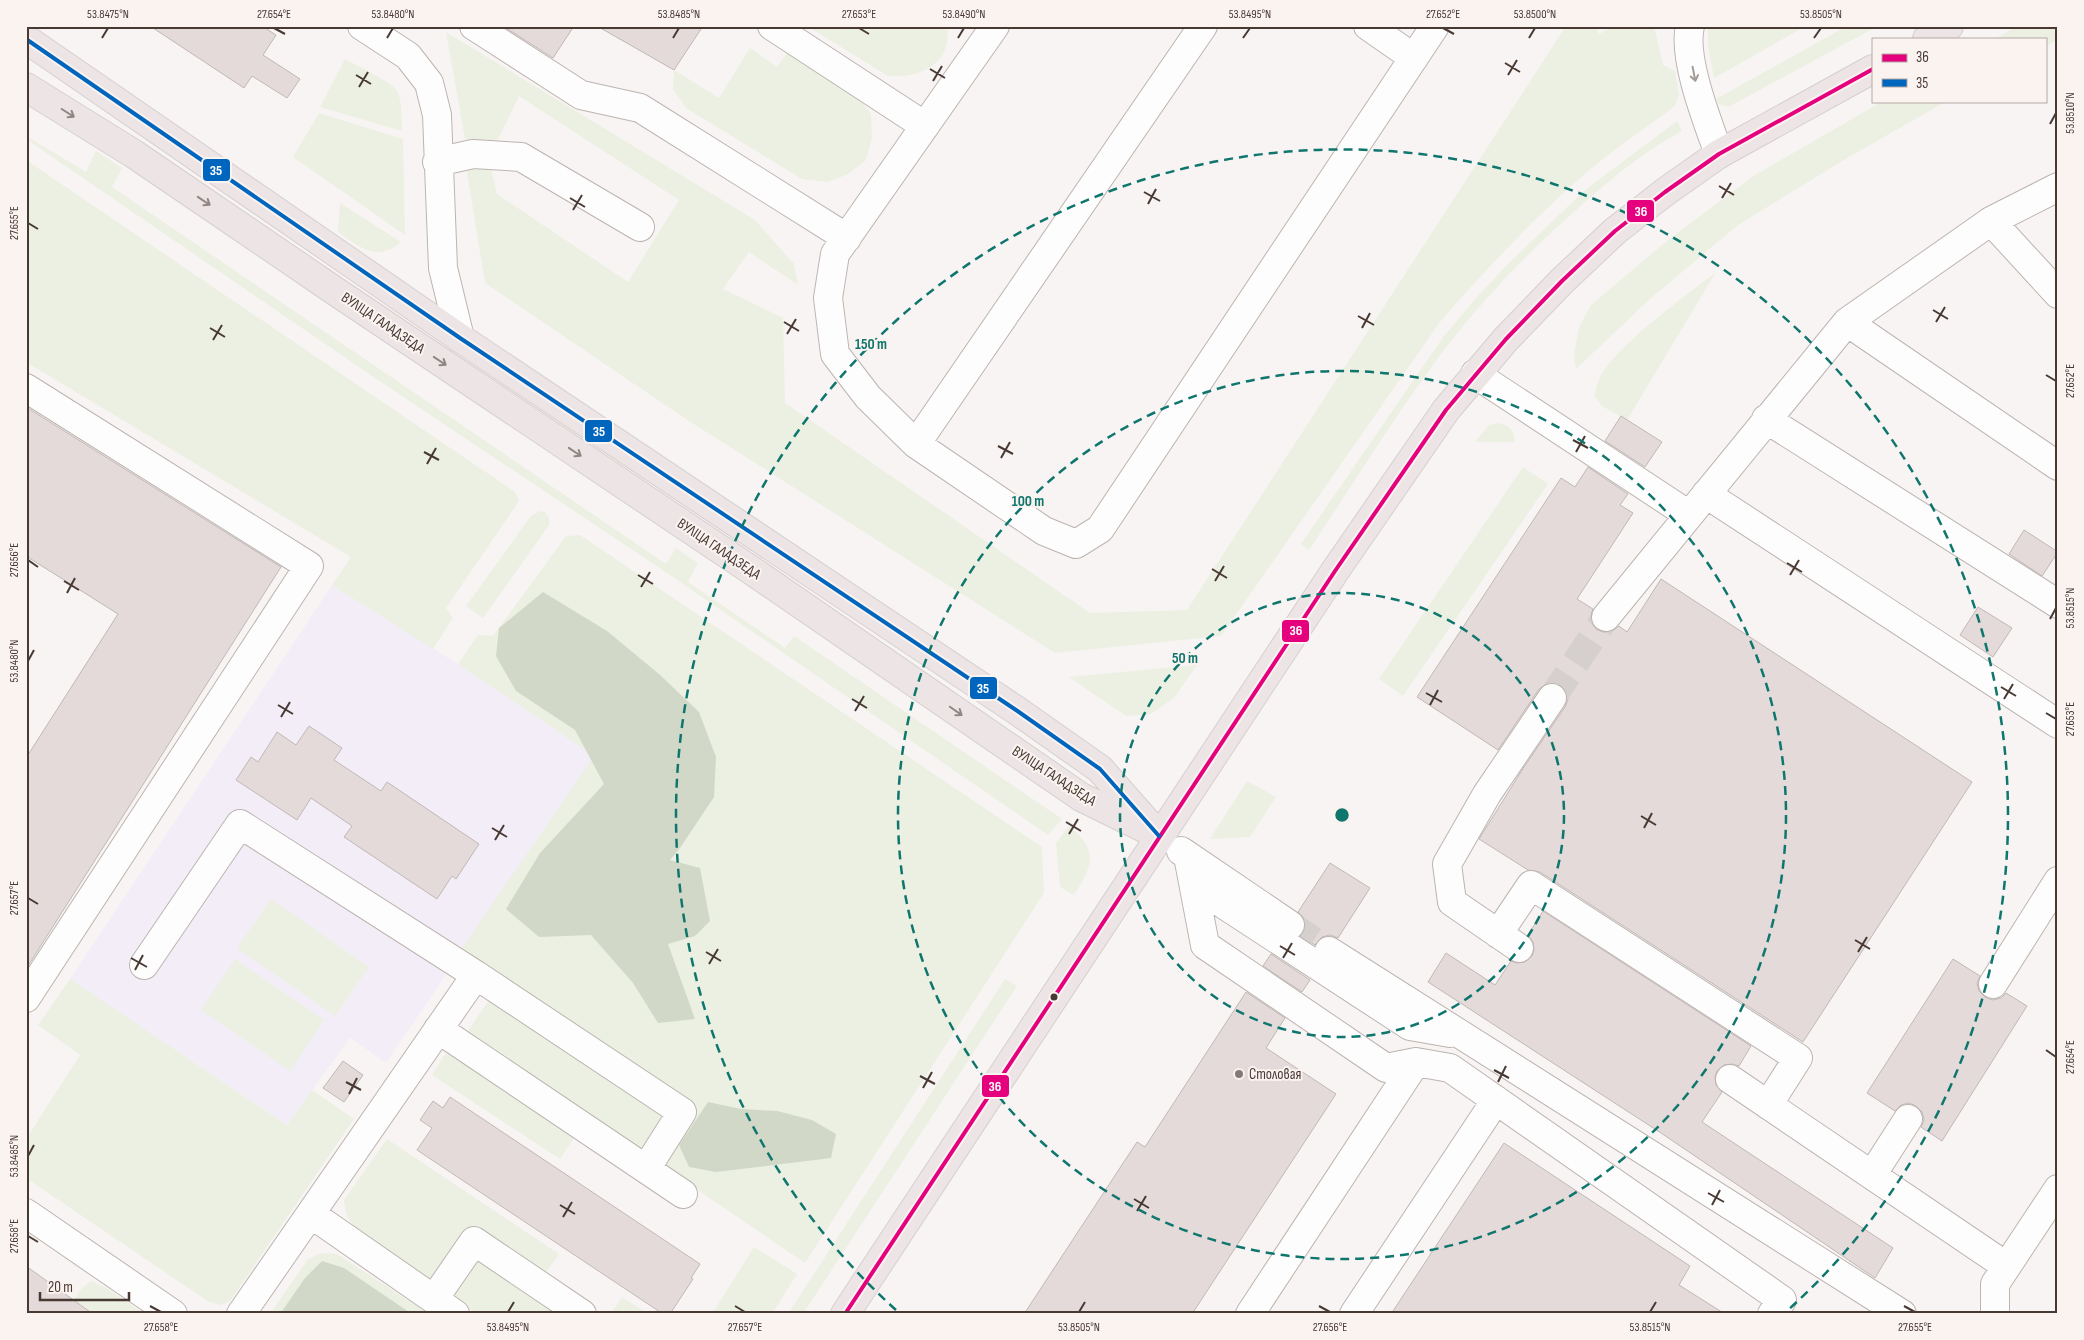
<svg xmlns="http://www.w3.org/2000/svg" width="2084" height="1340" font-family="'Sofia Sans Condensed',sans-serif">
<rect width="100%" height="100%" fill="#f8f4f3"/>
<path fill="#f3edf8" d="M332 585 458 664 595 756 386 1063 350 1038 287 1125 70 979Z"/>
<path fill="#ebf0e2" d="M811 26H947C953 63 920 79 888 76L812 29Z
M1566 26H1595L1599 34 1614 26H1654L1663 65 1675 71 1679 96 1675 106C1646 128 1615 148 1587 172 1534 218 1486 269 1440 322L1221 636 1055 653 689 421 485 283 467 172 475 165H490L497 194 628 282 679 200 519 96 496 144 465 139 446 32 755 220 794 264 798 285 749 252 723 289 783 318 785 403 1090 613 1187 610Z
M1708 26H1806L1714 78 1708 47Z
M1847 26H1878L1728 107 1719 104 1716 99Z
M2017 26H2058V40L2045 47V39H1995Z
M750 48 777 67 788 52 854 93 871 114 872 138 866 160 848 174 828 182 802 179 686 108 673 89 674 70 719 98Z
M345 59C356 65 391 82 397 91 402 99 402 121 402 131L320 107Z
M1883 101H1947L1842 161 1738 225 1651 298 1576 369 1574 355 1579 327 1591 305 1668 240 1755 175Z
M319 113 403 139 405 235 293 157Z
M1677 121 1682 131C1647 150 1615 175 1585 202 1538 243 1490 291 1451 341 1400 407 1356 480 1309 550L1301 544 1419 372 1444 336 1476 298 1510 262 1585 190Z
M26 136 86 172 96 151 122 168 112 187 666 564 676 548 698 563 688 582 785 648 794 636 1062 819 1048 835 667 573 375 378 26 139Z
M26 160 515 492 519 501 446 608 453 618 433 649 332 585 351 557 26 362Z
M340 203 401 242C376 263 360 247 338 232Z
M1716 272 1627 420 1602 406 1594 395C1596 390 1597 384 1599 380 1613 347 1686 296 1716 272Z
M1499 423C1510 426 1514 430 1515 442H1475L1489 425Z
M1523 467 1548 484 1403 696 1379 679Z
M540 511 545 512 549 518V525L483 618 466 606 531 516Z
M580 535 1042 847 1044 893 805 1263 658 1163 694 1110 460 951 594 756 458 664 478 635 493 636 566 536Z
M1197 665 1174 698 1151 714 1126 716 1069 677Z
M1247 781 1276 797 1250 837 1210 839Z
M1069 826C1099 851 1093 865 1074 895L1060 887 1056 843Z
M271 899 369 967 335 1016 237 948Z
M235 959 324 1020 290 1071 201 1010Z
M70 979 287 1125 312 1090 354 1119 230 1301 221 1305 209 1302 26 1178V1139L80 1055 38 1025Z
M1005 979 1017 986 803 1314H788Z
M492 996 675 1116 649 1156 465 1035Z
M445 1054H455L578 1132 560 1159 432 1075Z
M387 1139 559 1254 543 1277 472 1228 436 1283 357 1229C348 1220 345 1213 344 1200Z
M754 1247 797 1274 772 1314H712Z
M479 1252 571 1314H477L450 1295Z
M321 1253 337 1254 429 1314H270L308 1259Z
M91 1281 108 1289 144 1314H93L74 1300 81 1289Z
M622 1297 648 1314H611Z"/>
<path fill="#d2d8c8" d="M543 592 607 631 659 674 699 712 716 757 714 797 680 848 670 860 700 868 710 921 695 936 668 944 695 1019 658 1023 633 983 591 935 539 937 506 909 540 853 604 784 575 730 516 691 496 656 499 628Z
M708 1102 741 1109 777 1111 812 1120 836 1134 831 1158 716 1172 689 1167 679 1145Z
M322 1261 344 1268 412 1314H280L305 1278Z"/>
<path fill="#e3dad9" stroke="#c0b8b6" d="M150 26H262L276 35 263 55 300 79 287 98 252 76 244 88Z
M503 26H574L553 58Z
M597 26H703L674 70Z
M26 407 281 567 26 969V758L118 614 26 556Z
M1621 416 1662 442 1645 467 1605 441Z
M1588 467 1628 494 1620 505 1633 513 1577 599 1593 609 1591 615V622L1596 629 1603 632H1611L1619 626 1627 632 1661 579 1972 782 1803 1042 1540 872 1528 870 1479 839 1524 767 1565 707 1568 699 1566 692 1561 685 1553 682 1546 684 1539 689 1498 750 1417 697 1561 478 1575 487Z
M2024 530 2058 552 2042 576 2009 554Z
M1978 607 2012 628 1993 657 1960 635Z
M309 726 342 748 334 760 381 791 387 782 479 844 456 879 452 876 437 899 344 837 352 826 311 798 297 820 236 780 251 757 258 762 277 732 296 745Z
M1330 863 1370 888 1338 938 1330 935 1322 937 1315 945 1301 936 1306 926 1304 918 1298 912Z
M1543 911 1751 1046 1739 1066 1732 1064 1724 1065 1717 1071 1715 1077 1716 1085 1722 1092 1702 1122 1893 1248 1875 1278 1661 1133 1428 982 1446 953 1495 985 1511 961 1517 963 1525 962 1532 956 1534 950 1533 942 1528 935Z
M1271 954 1310 980 1302 992 1263 966Z
M1953 959 1980 976 1977 983 1979 991 1985 997 1993 1000 2001 998 2006 993 2027 1006 1942 1141 1921 1127 1924 1120 1922 1112 1916 1106 1909 1103 1901 1105 1895 1111 1867 1093Z
M1246 992 1285 1018 1266 1048 1336 1094 1192 1314H1024L1137 1142 1145 1147Z
M343 1061 363 1075 344 1102 323 1088Z
M450 1097 700 1264 691 1278 693 1279 670 1314H663L417 1150 432 1128 420 1120 433 1101 443 1108Z
M1504 1143 1690 1266 1679 1285 1725 1314H1391Z
M26 1266 93 1314H26Z"/>
<g fill="none" stroke-linecap="round" stroke-linejoin="round">
<path stroke="#d5cfcd" stroke-width="28" stroke-dasharray="28 14" stroke-linecap="butt" d="M1552 698 1606 617
M1290 925 1329 951"/>
<defs>
<path id="minor" d="M362 26 408 56 429 83 437 115 443 268 460 338
M474 26 581 95 640 108 847 238
M772 26 925 126
M995 26 835 254 828 298 835 354 868 397 916 444 1044 531 1076 544 1100 529 1435 26
M1368 26 1414 58
M1690 26C1682 58 1708 123 1719 154
M437 162 473 154 521 157 640 227
M1991 221 2058 187
M1847 322 2058 466
M1475 374 1689 515
M26 388 309 566 26 998
M1766 419 2058 604
M916 444 1203 26
M1706 494 2058 724
M1606 617 1847 322 1991 221 2058 294
M1181 851 1290 925
M1188 856 1205 945 1386 1068 1416 1062 1450 1068 1782 1300 1772 1314
M1194 885 1410 1026 1450 1033
M1498 934 1531 885 1798 1058 1768 1105
M1519 948 1452 902 1447 864 1487 794 1552 698
M1329 951 1902 1314
M144 965 240 824 476 975 241 1314
M476 975 682 1112 646 1169
M1993 984 2058 881
M438 1029 683 1194
M1730 1079 2006 1266
M1872 1175 1908 1119
M26 1213 173 1314
M311 1214 455 1314
M434 1299 474 1241 582 1314
M1250 1314 1416 1062
M1354 1314 1496 1100
M1995 1314V1284L2058 1189"/>
<path id="major" d="M26 39 460 338 1016 710 1100 769 1159 836
M1927 39 1949 26
M26 87 134 154 338 293 751 570 1081 797 1146 829
M845 1314 1335 571 1446 410 1506 339 1562 281 1615 231 1665 192 1719 154 1873 69"/>
</defs>
<use href="#minor" stroke="#bcb4b0" stroke-width="30"/>
<use href="#major" stroke="#d4d0ce" stroke-width="30"/>
<use href="#minor" stroke="#fefdfd" stroke-width="28"/>
<use href="#major" stroke="#ede5e5" stroke-width="28"/>
<defs>
<path id="bus-1" d="M845 1314 1335 571 1446 410 1506 339 1562 281 1615 231 1665 192 1719 154 1873 69"/>
<path id="bus-2" d="M26 39 460 338 1016 710 1100 769 1159 836"/>
</defs>
<use href="#bus-1" stroke="#fbf3f0" stroke-width="8"/>
<use href="#bus-2" stroke="#fbf3f0" stroke-width="8"/>
<use href="#bus-1" stroke="#e5007d" stroke-width="4"/>
<use href="#bus-2" stroke="#0065bd" stroke-width="4"/>
</g>
<defs><path id="oneway-shaft" d="M-6 0H5M1.5-3L5.5 0L1.5 3" fill="none" stroke-width="1.6" stroke-linecap="round" stroke-linejoin="round" transform="scale(1.25)"/></defs>
<use stroke="#a39b98" href="#oneway-shaft" transform="translate(1694 74) rotate(79)"/>
<g stroke="#928683">
<use href="#oneway-shaft" transform="translate(68 113) rotate(32)"/>
<use href="#oneway-shaft" transform="translate(204 201) rotate(34)"/>
<use href="#oneway-shaft" transform="translate(440 361) rotate(34)"/>
<use href="#oneway-shaft" transform="translate(575 452) rotate(34)"/>
<use href="#oneway-shaft" transform="translate(956 711) rotate(35)"/>
</g>
<path fill="none" stroke="#483933" stroke-width="2" d="M274 28 285 34M859 28 869 34M1443 28 1454 34M102 38 108 28M387 38 393 28M673 38 679 28M958 38 964 28M1243 38 1250 28M1529 38 1535 28M1814 38 1821 28M1505 63 1520 72M930 69 945 78M356 75 371 84M1508 75 1517 60M933 81 942 66M359 87 368 72M2050 124 2056 113M1719 186 1734 195M1144 192 1160 201M570 198 585 207M1722 198 1731 183M1148 204 1156 189M573 210 582 195M28 223 38 229M1933 310 1948 319M1358 316 1374 325M784 322 799 331M1936 322 1945 307M210 328 225 337M1362 328 1370 313M787 334 796 319M213 340 222 325M2046 375 2056 381M1573 440 1588 448M998 446 1013 454M424 452 439 460M1576 452 1585 436M1001 458 1010 442M427 464 436 448M28 560 38 567M1787 563 1802 572M1212 569 1227 578M638 575 653 584M1790 575 1799 560M64 581 79 590M1215 581 1224 566M641 587 650 572M67 593 75 578M2050 619 2056 608M28 661 34 650M2001 687 2016 696M1426 693 1442 702M852 699 867 708M2004 699 2013 684M278 705 293 714M1430 705 1438 690M855 711 864 696M2046 713 2056 719M281 717 290 702M1641 816 1656 825M1066 822 1081 831M492 828 507 837M1644 828 1652 813M1069 834 1078 819M495 840 504 825M28 898 38 904M1855 940 1870 949M1280 946 1295 955M706 952 721 961M1858 952 1867 937M131 958 147 967M1283 958 1292 943M709 964 718 949M135 970 143 955M2046 1050 2056 1057M1494 1070 1509 1078M920 1076 935 1084M346 1082 361 1090M1498 1082 1506 1066M923 1088 932 1072M349 1094 357 1078M28 1156 34 1145M1708 1193 1724 1202M1134 1199 1149 1208M560 1205 575 1214M1712 1205 1720 1190M1137 1211 1146 1196M563 1217 572 1202M28 1236 38 1242M150 1306 161 1312M735 1306 745 1312M1319 1306 1330 1312M1904 1306 1915 1312M508 1312 514 1302M1079 1312 1085 1302M1650 1312 1656 1302"/>
<g fill="none" stroke="#0f766e" stroke-width="2.5" stroke-dasharray="9 6">
<circle cx="1342" cy="815" r="222"/>
<circle cx="1342" cy="815" r="444"/>
<path d="M896 1310A666 666 0 1 1 1788 1310"/>
</g>
<circle fill="#483933" stroke="#fbf3f0" stroke-width="2" cx="1054" cy="997" r="4.5"/>
<circle fill="#867a76" stroke="#fbf3f0" stroke-width="2" cx="1239" cy="1074" r="5"/>
<g text-anchor="middle" dominant-baseline="central" stroke-width="4" stroke-linejoin="round" paint-order="stroke">
<g font-size="15" fill="#483933" stroke="#fbf3f0">
<text transform="translate(383 323) rotate(34)">ВУЛІЦА ГАЛАДЗЕДА</text>
<text transform="translate(719 549) rotate(34)">ВУЛІЦА ГАЛАДЗЕДА</text>
<text transform="translate(1054 776) rotate(33)">ВУЛІЦА ГАЛАДЗЕДА</text>
</g>
<g font-size="15" fill="#483933" stroke="#fbf3f0" text-anchor="start">
<text x="1249" y="1074">Столовая</text>
</g>
</g>
<circle cx="1342" cy="815" r="8" fill="#0f766e" stroke="#fbf3f0" stroke-width="2.5"/>
<g font-size="15" text-anchor="middle" font-weight="bold" fill="#0f766e" stroke="#fbf3f0" stroke-width="4" stroke-linejoin="round" paint-order="stroke">
<text x="871" y="349">150 m</text>
<text x="1028" y="506">100 m</text>
<text x="1185" y="663">50 m</text>
</g>
<g stroke="#fbf3f0" stroke-width="2">
<rect x="202" y="158" width="29" height="24" rx="5" fill="#0065bd"/>
<rect x="1626" y="199" width="29" height="24" rx="5" fill="#e5007d"/>
<rect x="584" y="419" width="29" height="24" rx="5" fill="#0065bd"/>
<rect x="1281" y="619" width="29" height="24" rx="5" fill="#e5007d"/>
<rect x="969" y="676" width="29" height="24" rx="5" fill="#0065bd"/>
<rect x="981" y="1074" width="29" height="24" rx="5" fill="#e5007d"/>
</g>
<g font-size="14" text-anchor="middle" font-weight="bold" fill="#fff">
<text x="216" y="175">35</text>
<text x="1641" y="216">36</text>
<text x="599" y="436">35</text>
<text x="1296" y="635">36</text>
<text x="983" y="693">35</text>
<text x="995" y="1091">36</text>
</g>
<rect width="2084" height="1340" fill="none" stroke="#fbf3f0" stroke-width="55"/>
<rect x="1872" y="38" width="175" height="65" fill="#fbf3f0" stroke="#b3a9a4"/>
<rect x="1882" y="54" width="25" height="8" fill="#e5007d" stroke="#b3a9a4"/>
<text x="1916" y="62" font-size="15" fill="#483933">36</text>
<rect x="1882" y="79" width="25" height="8" fill="#0065bd" stroke="#b3a9a4"/>
<text x="1916" y="88" font-size="15" fill="#483933">35</text>
<path d="M40 1292v8h89v-8" fill="none" stroke="#483933" stroke-width="2.5"/>
<text x="48" y="1292" font-size="15" fill="#483933" stroke="#fbf3f0" stroke-width="4" paint-order="stroke">20 m</text>
<rect x="28" y="28" width="2028" height="1284" fill="none" stroke="#483933" stroke-width="2"/>
<g font-size="12" text-anchor="middle" fill="#483933">
<text x="108" y="18">53.8475°N</text>
<text x="274" y="18">27.654°E</text>
<text x="393" y="18">53.8480°N</text>
<text x="679" y="18">53.8485°N</text>
<text x="859" y="18">27.653°E</text>
<text x="964" y="18">53.8490°N</text>
<text x="1250" y="18">53.8495°N</text>
<text x="1443" y="18">27.652°E</text>
<text x="1535" y="18">53.8500°N</text>
<text x="1821" y="18">53.8505°N</text>
<text transform="translate(2070 113) rotate(-90)" y="4">53.8510°N</text>
<text transform="translate(14 223) rotate(-90)" y="4">27.655°E</text>
<text transform="translate(2070 381) rotate(-90)" y="4">27.652°E</text>
<text transform="translate(14 560) rotate(-90)" y="4">27.656°E</text>
<text transform="translate(2070 608) rotate(-90)" y="4">53.8515°N</text>
<text transform="translate(14 661) rotate(-90)" y="4">53.8480°N</text>
<text transform="translate(2070 719) rotate(-90)" y="4">27.653°E</text>
<text transform="translate(14 898) rotate(-90)" y="4">27.657°E</text>
<text transform="translate(2070 1057) rotate(-90)" y="4">27.654°E</text>
<text transform="translate(14 1156) rotate(-90)" y="4">53.8485°N</text>
<text transform="translate(14 1236) rotate(-90)" y="4">27.658°E</text>
<text x="161" y="1331">27.658°E</text>
<text x="508" y="1331">53.8495°N</text>
<text x="745" y="1331">27.657°E</text>
<text x="1079" y="1331">53.8505°N</text>
<text x="1330" y="1331">27.656°E</text>
<text x="1650" y="1331">53.8515°N</text>
<text x="1915" y="1331">27.655°E</text>
</g>
</svg>
